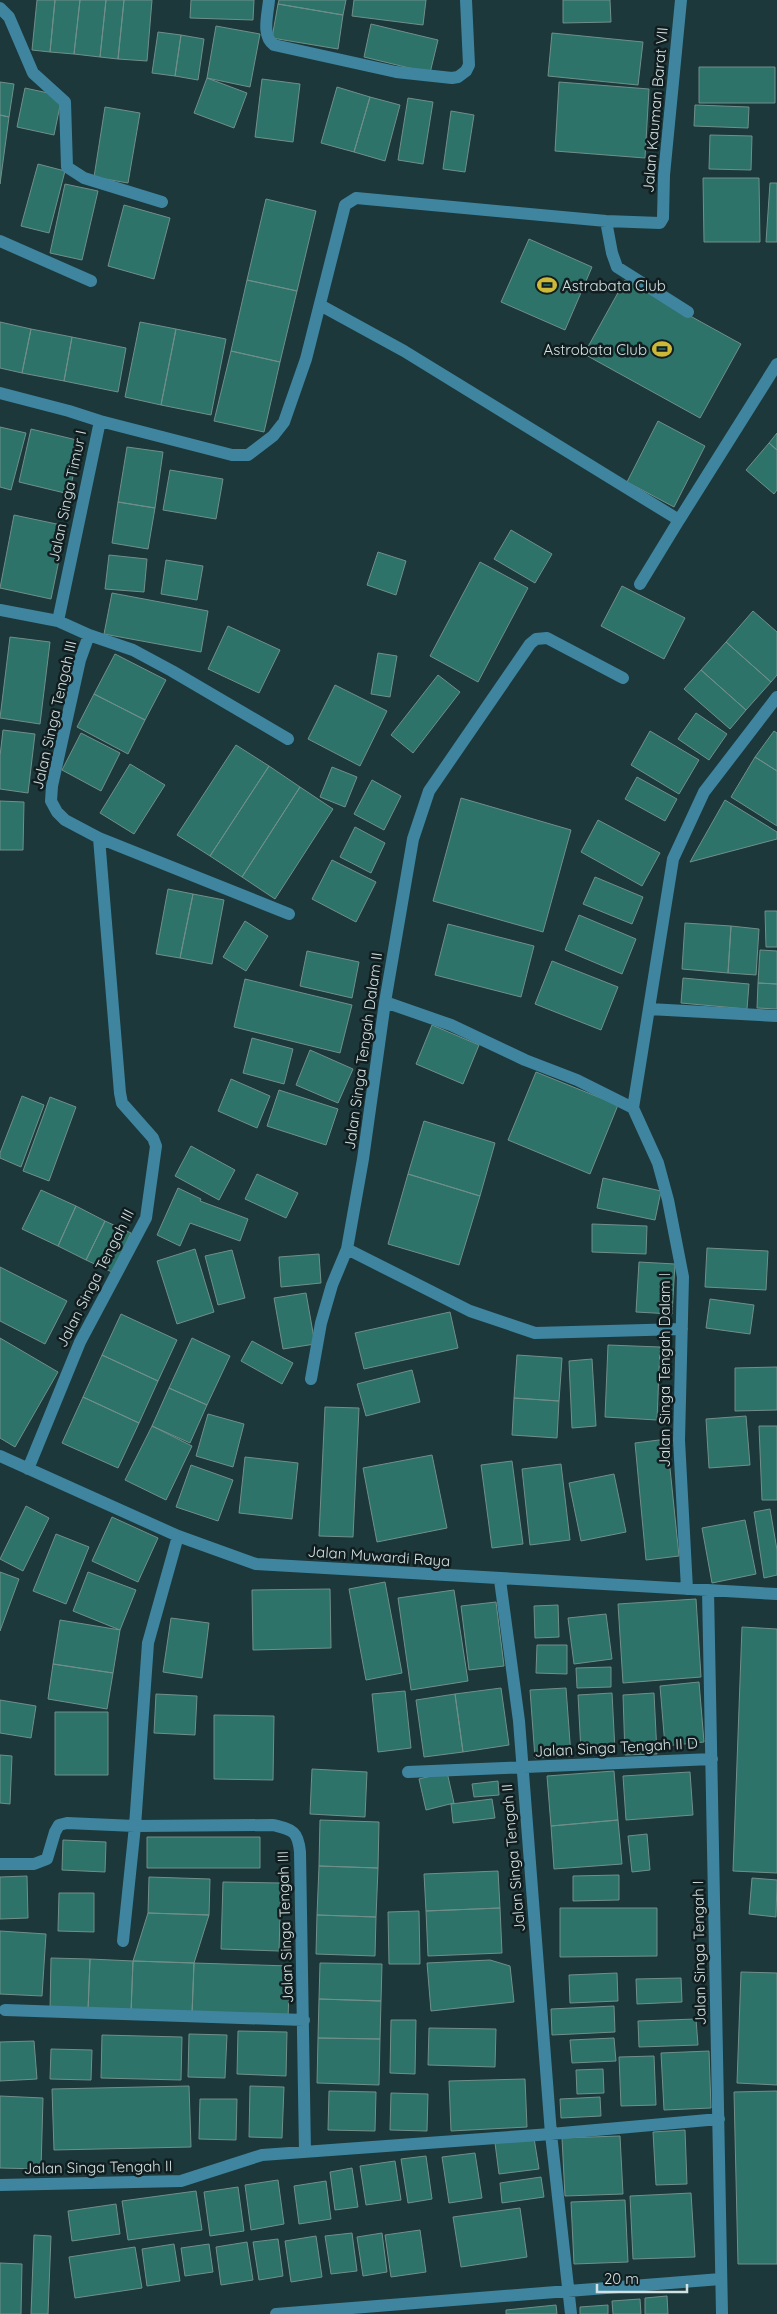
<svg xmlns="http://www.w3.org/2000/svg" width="777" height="2314" font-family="Quicksand,sans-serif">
<rect width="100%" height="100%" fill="#1c383b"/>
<path fill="#2d736a" stroke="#708f89" d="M37 0H55L50 52 32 50Z
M55 0H80L74 54 50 52Z
M80 0H106L100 57 74 54Z
M106 0H124L118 59 100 57Z
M124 0H152L147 61 118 59Z
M191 0H254L253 20 190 18Z
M279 0H346L343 15 278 4Z
M354 0H426L423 25 352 16Z
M563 0H610L611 22 563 23Z
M278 4 343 15 338 49 272 38Z
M371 24 438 40 430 73 364 57Z
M216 26 260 34 250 87 207 78Z
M158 32 181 35 175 76 152 73Z
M552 33 643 42 638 85 548 76Z
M181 35 204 39 198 80 175 76Z
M699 67H775V103H699Z
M207 78 247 93 234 128 194 113Z
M262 79 300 84 293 142 255 137Z
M0 82 14 84 9 117 0 115Z
M559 82 649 89 645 158 555 151Z
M337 87 370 97 354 152 321 143Z
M25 88 62 96 54 135 17 127Z
M370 97 400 105 385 161 354 152Z
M408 98 433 102 423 164 398 160Z
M695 105 749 107 748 128 694 126Z
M105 107 140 113 128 183 94 177Z
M451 111 474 115 465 172 443 169Z
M0 115 9 117 0 184Z
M710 135 752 136 751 170 709 169Z
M38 164 65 171 49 233 21 226Z
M703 178H759L760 242H704Z
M770 183H777V242H766Z
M65 184 98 191 82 260 50 253Z
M266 199 316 211 297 291 247 280Z
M124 205 170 218 154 279 108 266Z
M529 239 592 267 565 330 501 302Z
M247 280 297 291 280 362 231 351Z
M625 280 741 344 700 418 584 354Z
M0 322 31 329 22 373 0 368Z
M140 322 176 329 161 405 125 397Z
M31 329 72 337 64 381 22 373Z
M176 329 226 339 211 415 161 405Z
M72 337 126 348 118 392 64 381Z
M231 351 280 362 264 432 214 421Z
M658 421 705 446 674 507 627 482Z
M0 427 26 433 11 490 0 487Z
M31 429 81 441 69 494 19 482Z
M777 433V450L769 443Z
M769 443 777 450V490L774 494 746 470Z
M127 447 163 452 155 508 118 502Z
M170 470 223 479 216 519 163 510Z
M118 502 155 508 148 549 112 543Z
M14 515 66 526 51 599 0 588Z
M511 530 552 554 535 583 494 559Z
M378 552 406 561 396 595 367 585Z
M109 555 147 559 144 592 105 589Z
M166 560 203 566 197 600 161 594Z
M480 562 528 588 478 682 430 656Z
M622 586 685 618 664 659 601 626Z
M112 593 208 611 201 652 104 634Z
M753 611 777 632V675L771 682 726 642Z
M228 626 280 650 259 693 208 669Z
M10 637 50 642 40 724 0 718Z
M726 642 771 682 746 710 701 670Z
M378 653 397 656 390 697 371 694Z
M115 654 166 680 145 720 94 694Z
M701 670 746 710 730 729 684 689Z
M438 675 460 692 413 753 391 735Z
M335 685 387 711 360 766 308 739Z
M94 694 145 720 128 754 77 727Z
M696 713 727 734 709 760 678 739Z
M3 730 35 734 28 793 0 789V756Z
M650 731 699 760 679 794 631 765Z
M774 731 777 733V771L755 757Z
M81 733 120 753 101 791 62 770Z
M236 745 269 766 210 856 177 835Z
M755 757 777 771V826L731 797Z
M130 764 165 785 134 834 100 813Z
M269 766 300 787 242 877 210 856Z
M332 767 357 777 345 807 320 797Z
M637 777 677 799 665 821 625 799Z
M372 780 401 796 384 830 354 814Z
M300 787 333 809 275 899 242 877Z
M461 798 571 830 543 932 433 901Z
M725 800 777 832V839L690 862Z
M0 801 24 802 23 850H0Z
M598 820 660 853 642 886 581 852Z
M355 827 385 843 371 873 340 857Z
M332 860 376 882 356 922 312 899Z
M595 877 643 897 632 924 583 904Z
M168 889 193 894 180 958 156 954Z
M193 894 224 900 212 964 180 958Z
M765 911H777V947H766Z
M579 915 636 939 622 974 565 950Z
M245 921 268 936 246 971 223 957Z
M685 923 731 926 728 973 682 969Z
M448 924 534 946 521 997 435 975Z
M731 926 759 929 756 975 728 973Z
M760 950 777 951V984L758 983Z
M307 951 359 962 352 998 300 986Z
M552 961 618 987 601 1030 535 1004Z
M683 978 749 984 747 1009 681 1003Z
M245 979 352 1005 340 1053 234 1027Z
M758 983 777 984V1009L757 1008Z
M432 1025 479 1045 463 1084 416 1064Z
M252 1038 293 1049 284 1084 243 1073Z
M310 1050 353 1069 338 1103 296 1085Z
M536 1072 618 1105 590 1174 508 1140Z
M231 1079 270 1096 257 1128 218 1111Z
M279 1090 338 1109 326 1145 267 1126Z
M22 1096 44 1105 21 1167 0 1158V1153Z
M50 1097 76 1107 49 1181 23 1171Z
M424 1121 495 1143 480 1196 408 1174Z
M191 1146 235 1170 219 1200 175 1176Z
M257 1174 298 1193 286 1218 245 1199Z
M408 1174 480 1196 459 1265 388 1244Z
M603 1178 661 1191 655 1220 597 1208Z
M178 1188 201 1199 200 1201 248 1219 240 1241 190 1223 180 1246 157 1235Z
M41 1190 76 1206 58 1246 22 1229Z
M76 1206 105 1221 86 1260 58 1246Z
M105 1221 131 1233 112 1272 86 1260Z
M592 1224 647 1226 646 1254 592 1252Z
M707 1248 768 1251 766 1290 705 1287Z
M195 1249 214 1312 177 1324 157 1261Z
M232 1250 245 1298 218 1305 205 1256Z
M319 1254 321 1283 281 1287 279 1257Z
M639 1262 675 1264 672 1314 636 1312Z
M0 1267 67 1301 45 1344 0 1321Z
M306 1293 315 1344 283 1349 274 1298Z
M710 1299 754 1305 750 1334 706 1328Z
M450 1312 458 1348 364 1369 355 1333Z
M121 1314 177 1340 158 1381 102 1355Z
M0 1338 58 1372 15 1447 0 1438Z
M192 1338 230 1356 207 1405 169 1388Z
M252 1341 293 1363 282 1384 241 1361Z
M608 1345 660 1347 657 1420 605 1417Z
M102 1355 158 1381 139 1423 83 1397Z
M517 1355 562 1358 559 1401 514 1398Z
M592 1359 596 1426 572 1428 569 1361Z
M777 1367V1410L735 1411V1368Z
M412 1370 420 1402 366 1416 357 1384Z
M169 1388 207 1405 190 1443 152 1426Z
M83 1397 139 1423 118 1468 62 1443Z
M514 1398 559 1401 557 1438 512 1435Z
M325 1407 359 1408 353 1537 319 1536Z
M208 1414 244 1424 233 1467 196 1456Z
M746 1416 750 1465 709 1468 706 1419Z
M152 1426 192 1446 166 1500 125 1480Z
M759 1426H777V1500H762Z
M667 1439 679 1556 646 1560 635 1443Z
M432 1455 447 1528 377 1542 363 1468Z
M245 1457 298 1463 292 1519 239 1513Z
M512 1461 523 1544 492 1548 481 1465Z
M561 1464 570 1540 530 1545 522 1469Z
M191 1465 233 1480 218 1521 176 1507Z
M614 1474 626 1532 581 1541 569 1483Z
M26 1506 49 1518 23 1571 0 1559Z
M770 1509 777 1550V1575L764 1578 754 1512Z
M112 1517 158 1538 138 1582 92 1561Z
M745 1520 756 1574 712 1583 702 1528Z
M56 1534 89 1547 66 1604 33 1591Z
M0 1572 19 1579 0 1631Z
M88 1572 136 1590 120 1630 73 1611Z
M385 1582 402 1673 366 1680 349 1589Z
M330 1589 331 1648 253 1650 252 1590Z
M454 1590 468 1681 411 1690 398 1598Z
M696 1599 701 1677 623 1683 618 1604Z
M496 1602 504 1666 469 1670 461 1606Z
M558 1605 559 1637 535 1638 534 1606Z
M606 1614 612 1659 574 1664 568 1618Z
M171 1618 209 1623 202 1678 163 1672Z
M60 1620 120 1630 113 1673 53 1664Z
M742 1627 777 1629V1873L733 1871Z
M537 1645H567V1674L536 1673Z
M53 1664 113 1673 107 1709 48 1699Z
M611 1667V1687L577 1688 576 1668Z
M699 1682 704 1742 665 1746 660 1686Z
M501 1688 509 1745 463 1752 455 1694Z
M566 1688 571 1756 535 1758 530 1690Z
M405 1691 411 1748 378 1752 372 1694Z
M612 1693 615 1751 581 1752 578 1695Z
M654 1693 657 1754 625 1755 623 1695Z
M156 1694 197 1696 195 1735 154 1733Z
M455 1694 463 1752 424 1757 416 1700Z
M0 1700 36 1706 31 1738 0 1733Z
M55 1712H108V1775H55Z
M214 1715 274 1716 273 1780 214 1779Z
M0 1755 12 1756 10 1804 0 1803Z
M312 1769 367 1772 365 1817 310 1814Z
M614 1771 618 1820 551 1826 547 1776Z
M447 1772 454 1803 426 1810 419 1779Z
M690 1772 693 1815 626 1820 623 1776Z
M498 1781 499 1795 474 1797 472 1784Z
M492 1799 495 1818 453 1823 451 1804Z
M320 1820 379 1822 378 1868 319 1866Z
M618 1820 622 1864 554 1869 551 1826Z
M647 1834 650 1870 632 1872 628 1836Z
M147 1837H260V1868H147Z
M63 1840 106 1842 105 1872 62 1870Z
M319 1866 378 1868 376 1917 317 1915Z
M498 1871 500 1908 426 1911 424 1874Z
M619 1875V1900L573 1901V1876Z
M27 1876 28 1918 0 1919V1877Z
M149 1877 210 1879 209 1915 148 1913Z
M752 1878 777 1880 776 1917 749 1914Z
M223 1882 281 1883 279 1951 221 1949Z
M59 1893H94V1932L58 1931Z
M500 1908 502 1953 428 1956 426 1911Z
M560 1908H657V1956L560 1957Z
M419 1911 420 1964H389L388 1912Z
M148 1913 209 1915 194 1963 133 1961Z
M317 1915 376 1917 375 1956 316 1954Z
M0 1931 46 1934 42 1996 0 1994Z
M51 1958 90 1959 88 2011 50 2010Z
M90 1959 133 1961 131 2012 88 2011Z
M490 1960 510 1966 514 2002 431 2011 427 1963Z
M133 1961 194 1963 192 2014 131 2012Z
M194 1963 290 1966 288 2018 192 2014Z
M320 1963 382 1964 381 2001 319 1999Z
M741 1972 777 1973V2085L737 2083Z
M617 1973 618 2001 570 2003 569 1975Z
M681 1978 682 2002 637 2004 636 1979Z
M319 1999 381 2001 380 2039 318 2038Z
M614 2006 615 2032 552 2035 551 2009Z
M696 2019 698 2045 639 2047 638 2021Z
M391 2020H416L415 2074 390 2073Z
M429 2028 496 2029 495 2067 428 2065Z
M238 2031 287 2032 286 2076 237 2074Z
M189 2034 227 2035 225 2078 188 2077Z
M102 2035 182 2037 181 2080 101 2078Z
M318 2038 380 2039 379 2085 317 2083Z
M614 2038 616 2061 572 2063 570 2040Z
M34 2041 37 2079 0 2081V2042Z
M51 2049 92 2050 91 2080 50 2079Z
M709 2051 711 2108 664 2110 661 2053Z
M654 2056 656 2105 621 2106 619 2057Z
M603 2069 604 2093 577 2094 576 2070Z
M525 2079 527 2127 451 2131 449 2081Z
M189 2086 191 2147 54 2150 52 2089Z
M250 2086 284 2087 282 2138 249 2137Z
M329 2091 376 2092 375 2131 328 2130Z
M777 2091V2264H738L734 2092Z
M391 2093 428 2094 427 2131 390 2130Z
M0 2096 43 2098 41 2169 0 2168Z
M600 2097 601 2116 561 2118 560 2099Z
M200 2099H237L236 2140 199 2139Z
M685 2130 687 2184 656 2185 653 2132Z
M620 2136 623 2194 565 2196 562 2138Z
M534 2138 539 2169 499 2174 495 2143Z
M475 2153 482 2198 449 2203 442 2157Z
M426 2156 432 2199 408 2203 401 2159Z
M395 2161 401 2200 366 2205 360 2166Z
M352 2168 358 2207 335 2210 330 2172Z
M541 2177 544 2197 502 2203 500 2183Z
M278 2180 284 2224 251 2230 245 2185Z
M326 2181 331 2219 299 2224 294 2186Z
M238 2187 244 2231 210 2236 204 2192Z
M196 2191 202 2230 128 2240 122 2201Z
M691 2193 695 2257 633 2259 630 2196Z
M625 2200 628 2262 574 2264 571 2202Z
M116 2204 120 2234 72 2241 68 2211Z
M520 2208 527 2257 461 2267 453 2217Z
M420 2230 426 2272 391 2277 385 2235Z
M352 2233 357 2271 331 2274 325 2236Z
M382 2233 387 2272 363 2276 357 2237Z
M34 2235 51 2236 48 2314H31Z
M316 2236 322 2277 291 2282 285 2241Z
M278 2239 283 2276 259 2280 253 2242Z
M247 2242 253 2280 221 2285 216 2247Z
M174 2244 180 2281 147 2286 142 2249Z
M209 2244 213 2272 185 2276 181 2248Z
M135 2247 142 2288 75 2298 69 2257Z
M0 2263 22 2264 21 2314H0Z
M667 2296 668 2314H645V2298Z
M640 2299 641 2314H613L612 2301Z
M556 2305 557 2314H506V2310Z
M608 2305V2314H580V2307Z"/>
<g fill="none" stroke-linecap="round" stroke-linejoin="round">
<path stroke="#3f859f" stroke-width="12" d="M269 0C268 14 261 36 274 45L396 72 452 78 458 77 466 71 469 65 466 0
M0 8 9 17 33 73 65 102 67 167 84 178 162 202
M606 221 612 253 617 267 688 312
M0 241 91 281
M320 305 404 351 679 520 777 364
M0 393 69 411 100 421 58 621
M100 421 232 455H248L273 436 284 422 306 359 345 205 356 198 606 221 660 223 663 218 664 175 681 0
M640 584 679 520
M0 610 58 621 89 635 133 650 172 671 288 739
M89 635 80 660 52 786 51 801 57 812 65 820 99 838 289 914
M385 1002 451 1025 525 1060 577 1080 633 1108
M649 1009 777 1016
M347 1249 470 1311 535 1333 682 1329
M311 1379 321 1323 332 1285 347 1249 363 1159 385 1002 413 839 429 791 530 644 536 639 547 638 623 678
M0 1456 178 1536 256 1564 777 1594
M28 1469 80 1342 146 1218 156 1146 153 1138 122 1103 120 1093 99 838
M500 1580 519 1721 551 2134 571 2314
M687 1589 679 1440 683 1277 668 1200 658 1163 633 1108 673 859 704 792 777 697
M708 1590 722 2314
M408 1772 712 1759
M0 1864H34L47 1859 55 1832 59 1825 67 1823 135 1826 273 1825C293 1830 298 1831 300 1852L305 2152
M123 1941 135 1826 148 1643 178 1536
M5 2010 304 2020
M0 2185 181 2181 262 2155 551 2134 719 2119
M276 2314 721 2279"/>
</g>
<defs>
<symbol id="stadium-bare" viewBox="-9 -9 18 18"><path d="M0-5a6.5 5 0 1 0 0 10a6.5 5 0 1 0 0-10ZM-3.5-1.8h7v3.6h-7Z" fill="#ccb938" stroke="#111d1f" stroke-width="2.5" paint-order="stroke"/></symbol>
</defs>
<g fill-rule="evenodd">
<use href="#stadium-bare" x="533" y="271" width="28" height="28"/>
<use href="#stadium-bare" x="648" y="335" width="28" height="28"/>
</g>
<g text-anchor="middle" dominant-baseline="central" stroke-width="5" stroke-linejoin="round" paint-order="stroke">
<g font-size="15" fill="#d2e2e4" stroke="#111d1f">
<text transform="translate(655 110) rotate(-85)">Jalan Kauman Barat VII</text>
<text transform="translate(67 496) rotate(-78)">Jalan Singa Timur I</text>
<text transform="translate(54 715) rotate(-77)">Jalan Singa Tengah III</text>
<text transform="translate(363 1051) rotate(-82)">Jalan Singa Tengah Dalam II</text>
<text transform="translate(95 1278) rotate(-63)">Jalan Singa Tengah III</text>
<text transform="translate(664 1370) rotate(-90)">Jalan Singa Tengah Dalam I</text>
<text transform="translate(379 1556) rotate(4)">Jalan Muwardi Raya</text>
<text transform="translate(616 1747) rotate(-3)">Jalan Singa Tengah II D</text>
<text transform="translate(513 1858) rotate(-95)">Jalan Singa Tengah II</text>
<text transform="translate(285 1927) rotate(-92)">Jalan Singa Tengah III</text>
<text transform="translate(699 1953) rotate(-91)">Jalan Singa Tengah I</text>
<text transform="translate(98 2167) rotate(-1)">Jalan Singa Tengah II</text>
</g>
<g font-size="15" fill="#d2e2e4" stroke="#111d1f" text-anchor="start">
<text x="562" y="285">Astrabata Club</text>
<text x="647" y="349" text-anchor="end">Astrobata Club</text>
</g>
</g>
<path d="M597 2284v8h90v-8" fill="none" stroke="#d2e2e4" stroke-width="2.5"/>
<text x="604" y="2284" font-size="15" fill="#d2e2e4" stroke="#111d1f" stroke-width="4" paint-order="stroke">20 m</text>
</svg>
